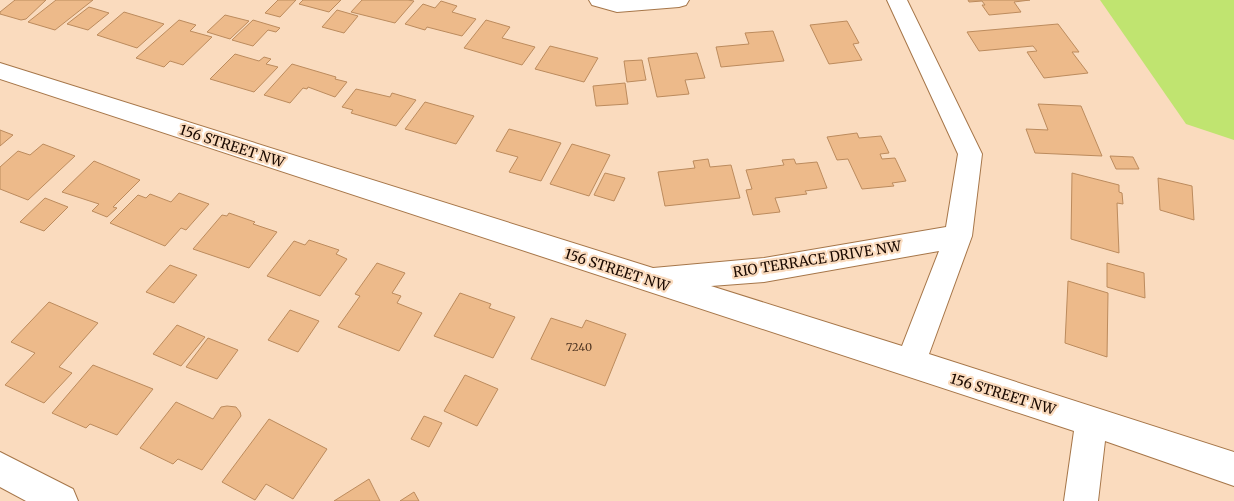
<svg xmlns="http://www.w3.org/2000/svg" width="1234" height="501" font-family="Merriweather,serif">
<rect width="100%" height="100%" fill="#fadbbe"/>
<path fill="#c0e470" d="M1100 0H1234V140L1186 124Z"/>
<path fill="#edba8a" stroke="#bc8b5d" d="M15 0H14H46L26 19 21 20 0 14V12Z
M56 0H93L55 30 28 22Z
M278 0H296L280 17 265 13Z
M303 0H341L329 12 299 4Z
M362 0H408L414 1 395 23 351 12Z
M968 0H1030L1014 2 1021 12 989 15 982 5H985L982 1 969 2Z
M441 1 457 6 452 12 476 19 462 36 427 27 425 30 405 24 423 4 435 8Z
M89 7 109 13 88 30 67 24Z
M337 10 358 16 344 33 322 27Z
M124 12 164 24 137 48 97 35Z
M225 15 249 21 230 39 207 32Z
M179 20 196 25 190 31 212 37 183 65 170 61 164 67 136 58Z
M253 20 280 28 276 32 268 30 253 46 232 40Z
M486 20 510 27 502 38 535 47 522 65 464 48Z
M847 21 859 43 853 44 862 60 829 64 810 25Z
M1058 24 1079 52H1072L1088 73 1044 78 1027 52 1037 51 1033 46 979 51 967 32Z
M773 31 784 61 721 67 716 47 749 44 745 33Z
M550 46 598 58 584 82 535 69Z
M697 53 705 78 685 80 689 94 657 97 648 58Z
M235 54 259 61 264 57 271 59 266 64 278 67 254 92 210 79Z
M642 60 646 80 627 82 624 61Z
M292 64 336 77 335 79 347 82 335 97 308 87 307 89 303 88 290 103 264 95Z
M625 83 628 104 596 106 593 86Z
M356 89 390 97 392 93 416 100 396 126 351 113 353 110 342 107Z
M425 102 474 116 456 144 405 129Z
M1038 104 1081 106 1102 156 1035 153 1026 129 1048 130Z
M509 129 561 143 541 181 509 172 518 157 496 151Z
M0 130 13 135 0 146Z
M857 133 859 138 881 136 889 153 880 154 882 159 895 158 906 181 892 183 894 186 862 189 848 159 837 160 827 137Z
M43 144 75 156 28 200 0 189V167L18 151 30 155Z
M572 144 610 155 589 196 550 184Z
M1110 156 1133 157 1139 169H1116Z
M708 159 710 167 731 165 740 198 665 206 658 172 695 168 693 161Z
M794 159 796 164 817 162 827 188 805 191 807 194 775 198 780 212 753 215 746 190 752 189 746 170 784 165 782 160Z
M94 161 140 180 113 207 117 208 107 217 92 211 99 204 62 192Z
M605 173 625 178 614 201 594 195Z
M1072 173 1119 185V192L1122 193 1123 204 1117 203 1119 253 1071 239Z
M1158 178 1192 186 1194 220 1160 210Z
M179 193 209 204 186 230 181 228 165 246 110 223 138 195 146 198 150 194 171 202Z
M45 198 68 207 44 231 20 222Z
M229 213 255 222 253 224 277 232 249 268 193 249 222 215 227 216Z
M309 240 339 250 336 254 347 259 320 296 267 276 294 241 305 245Z
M377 263 405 273 392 293 401 296 397 303 422 313 399 351 338 327 360 296 355 294Z
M1107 263 1144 273 1145 298 1107 287Z
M170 265 197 275 174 303 146 292Z
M1068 281 1108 293 1107 357 1065 343Z
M460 293 491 304 489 308 515 317 493 358 434 336Z
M49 302 98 323 59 367 72 373 44 403 5 385 35 353 11 342Z
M290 310 319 321 298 352 268 340Z
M551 318 582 328 586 320 626 334 605 386 531 359Z
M177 325 205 337 181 366 153 354Z
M208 338 238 350 217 379 186 367Z
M93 365 153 389 117 435 90 424 86 428 52 413Z
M465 375 498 389 477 426 444 411Z
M176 402 213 419 221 407 227 406 236 407 240 412 241 416 202 470 178 459 173 464 140 448Z
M424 416 442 423 429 447 411 439Z
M269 419 327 449 293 499 266 484 255 500 222 482Z
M369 479 380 501H334Z
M414 492 419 501H400Z"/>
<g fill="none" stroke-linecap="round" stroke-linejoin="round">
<defs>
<path id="minor" d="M589 0H689L686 5 679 7 617 12 592 5Z
M887 0H907L982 154 972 236 929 354 1234 452V486L1105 441 1098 501H1064L1074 431 0 79V63L653 268 764 258 946 227 958 154ZM939 251 902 346 711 286 764 282Z
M0 452 73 489 78 501H26L0 487Z"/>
</defs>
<use href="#minor" stroke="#a67649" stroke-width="2"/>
<use href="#minor" fill="#fff" fill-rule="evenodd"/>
</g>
<g text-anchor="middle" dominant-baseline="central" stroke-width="4.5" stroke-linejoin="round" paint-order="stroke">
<g font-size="11" fill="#4f3522">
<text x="579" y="347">7240</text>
</g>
<g font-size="14" fill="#1a0900" stroke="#fadbbe">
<text transform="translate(232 146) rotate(18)">156 STREET NW</text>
<text transform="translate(817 259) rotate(-9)">RIO TERRACE DRIVE NW</text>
<text transform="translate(617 270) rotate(18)">156 STREET NW</text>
<text transform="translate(1003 394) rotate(17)">156 STREET NW</text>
</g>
</g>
</svg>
